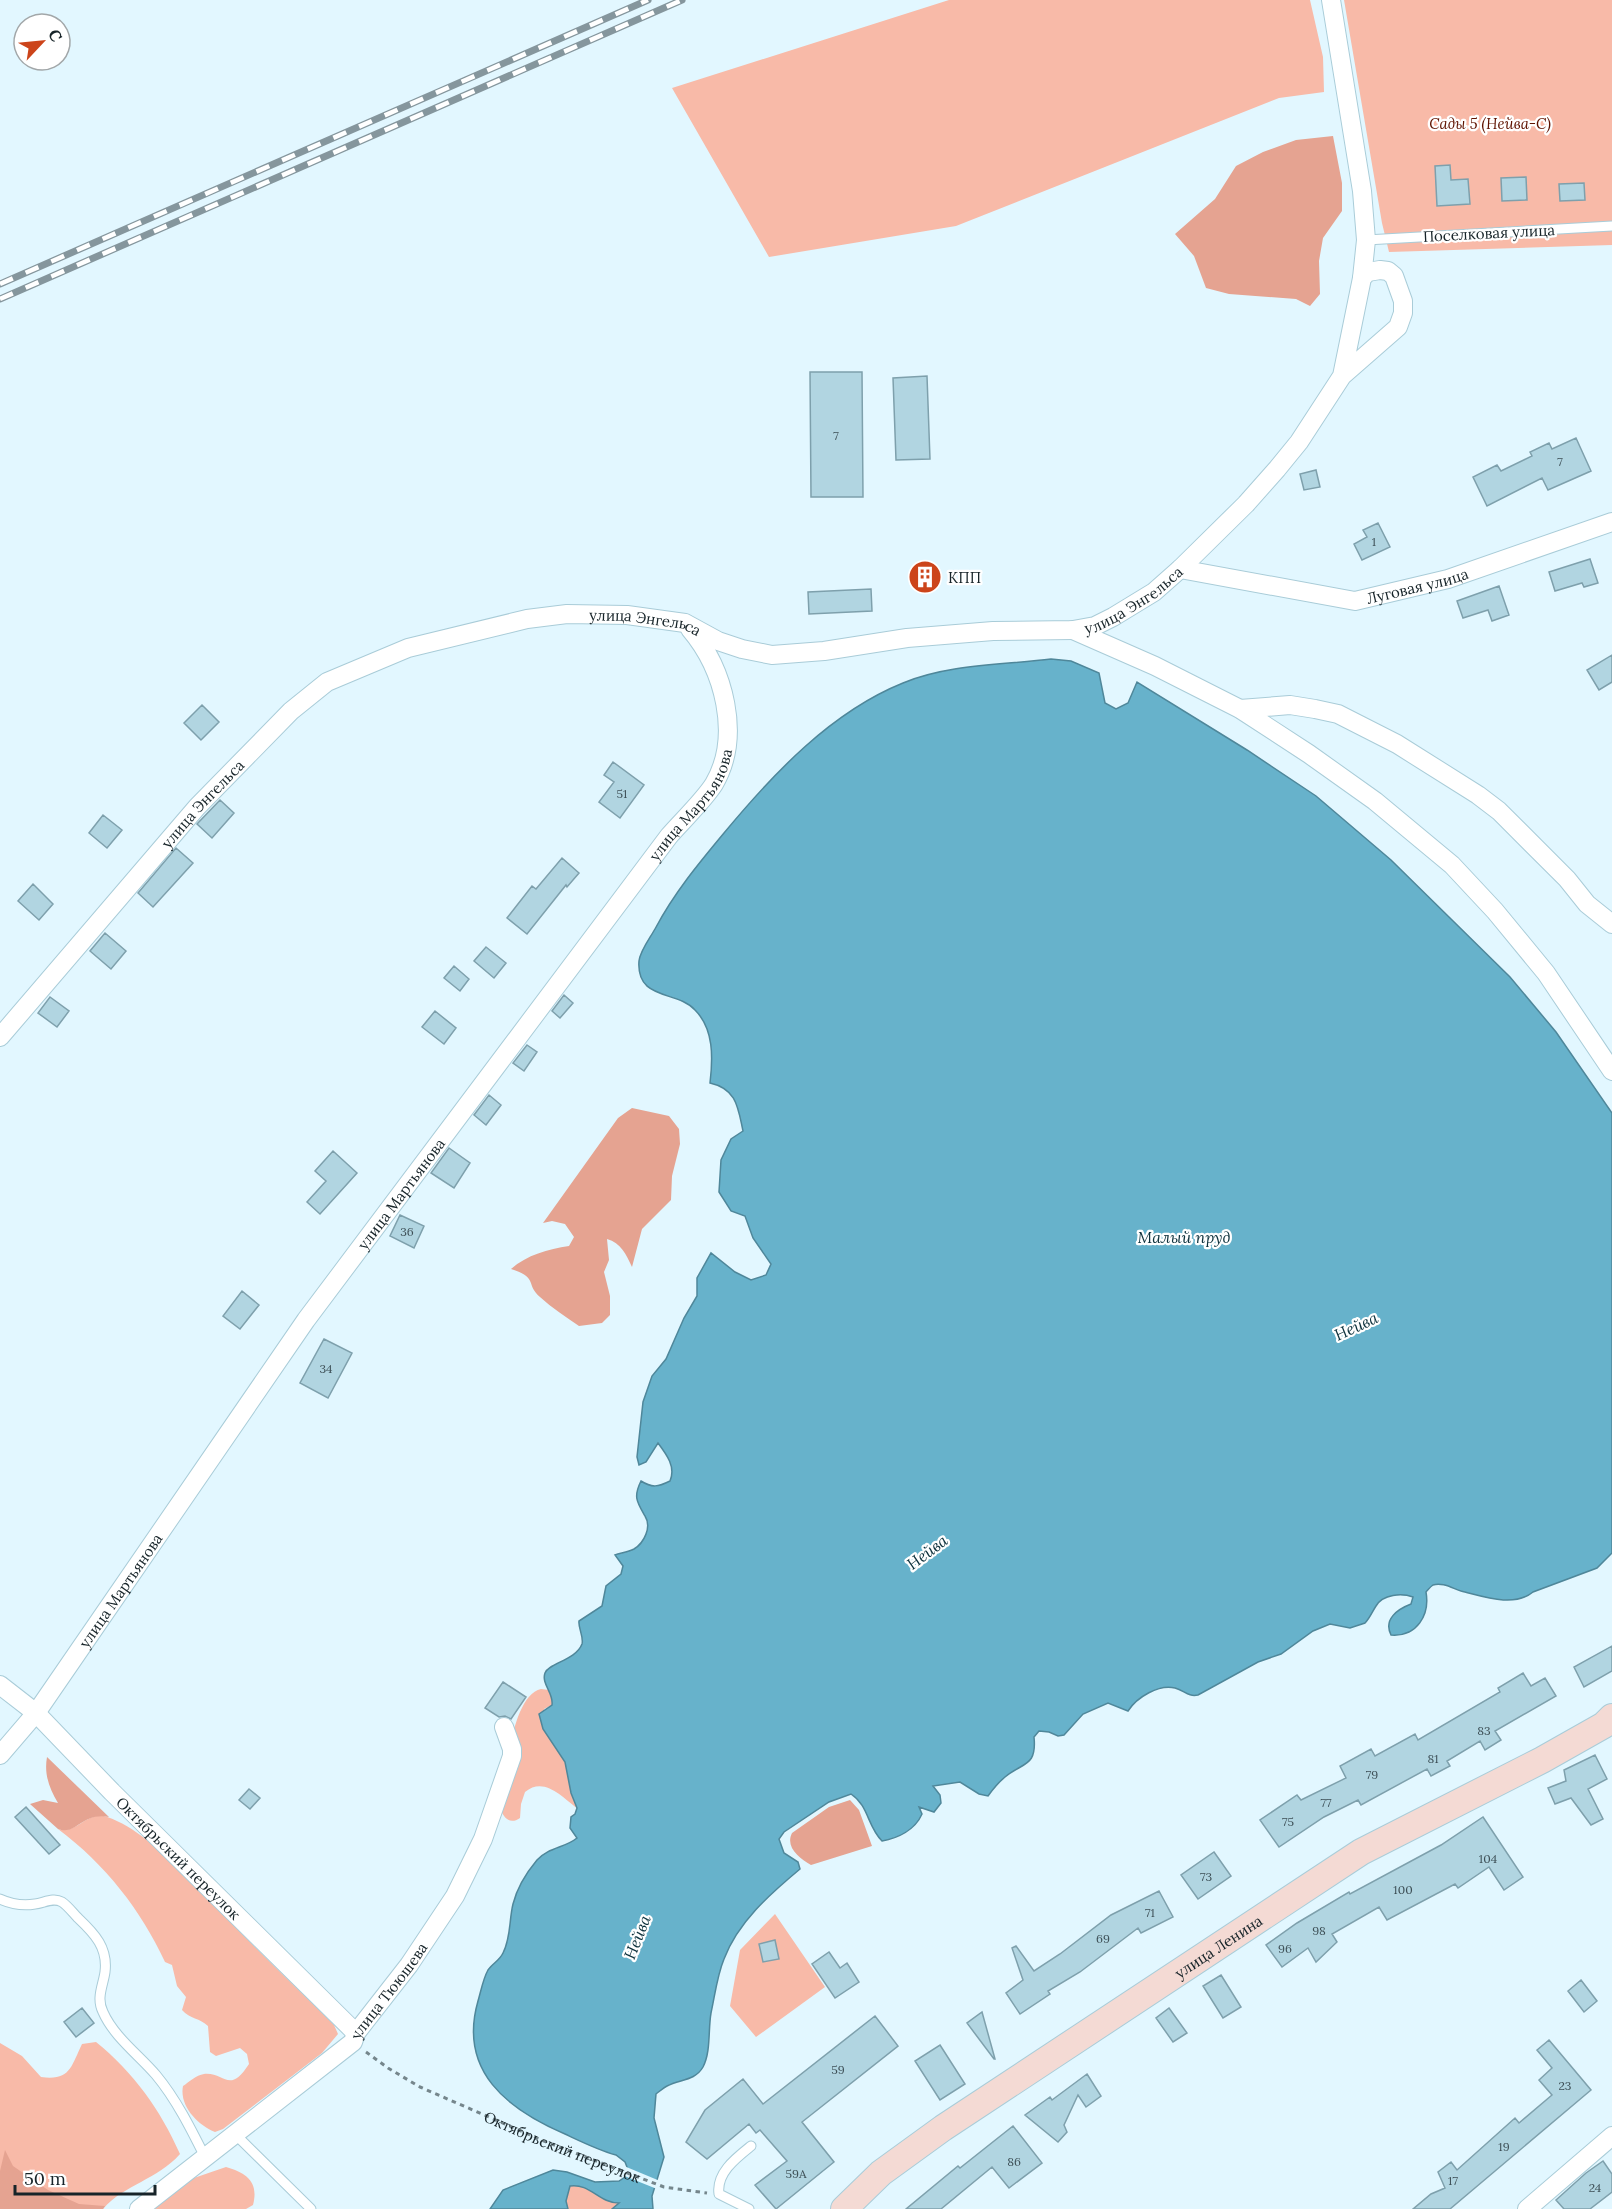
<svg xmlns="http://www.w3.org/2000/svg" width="1612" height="2209" font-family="Lora,serif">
<rect width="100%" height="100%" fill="#e2f7ff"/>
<path fill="#f8baa8" d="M949 0H1310L1323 57 1324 92 1279 98 956 226 769 257 672 88Z
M1344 0H1612V245L1389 252 1382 223Z
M541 1689 549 1690 553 1698 552 1705 544 1709V1729L565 1761 571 1793 577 1808C562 1797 544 1776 525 1792L521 1804 520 1818C510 1825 503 1818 500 1807 505 1780 511 1696 541 1689Z
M99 1815C146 1823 212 1903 246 1938 275 1967 305 1996 334 2025L338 2034 322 2053 223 2129 215 2132C198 2125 179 2106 183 2086 189 2082 196 2075 204 2074 225 2072 229 2095 249 2064L247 2054 240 2048 216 2056 210 2052 208 2026C200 2018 190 2019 182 2010L186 1997 177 1986 172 1965 165 1962C141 1910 105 1864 58 1829 73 1834 83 1818 99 1815Z
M775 1914 825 1987 756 2037 730 2006 740 1950Z
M96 2042C134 2073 160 2109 180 2154 157 2180 125 2184 103 2209H0V2043L22 2056 41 2077C70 2081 71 2067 82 2044Z
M226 2167C247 2173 259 2182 253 2205L246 2209H154L191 2179Z
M578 2185C594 2189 602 2203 620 2203L612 2209H568L566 2201 570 2186Z"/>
<path fill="#e5a391" d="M1333 136 1342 183V211L1323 238 1319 261 1320 294 1310 306 1296 299 1229 294 1206 288 1194 256 1175 234 1215 199 1236 166 1263 152 1296 140Z
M632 1108 669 1116 679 1129 680 1144 672 1176 671 1200 642 1229 632 1267C626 1254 621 1243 607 1239L609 1260 604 1272 610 1296V1315L602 1323 579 1326C566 1317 552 1308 540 1297 525 1284 539 1278 511 1269 527 1255 548 1249 569 1246L574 1237 565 1224 552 1221 543 1223 618 1118Z
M47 1757 109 1817C81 1812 77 1836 58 1829L30 1804 43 1800 58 1803C49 1788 44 1774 47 1757Z
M850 1800 859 1810 872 1846 811 1865C799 1858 785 1847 792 1833L829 1807Z
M5 2150 13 2166 48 2190 79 2204 105 2206 103 2209H0V2171Z"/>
<path fill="#67b2cb" stroke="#4f879a" stroke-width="1.5" d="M1051 659 1071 661 1099 673 1105 703 1116 709 1128 703 1137 682 1247 750 1316 796 1391 860 1510 977 1556 1032 1612 1113V1553L1597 1568 1533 1592C1514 1608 1482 1596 1461 1591 1452 1588 1442 1582 1433 1585 1430 1587 1428 1590 1426 1592 1430 1615 1417 1637 1391 1635 1383 1619 1398 1609 1411 1604L1413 1597C1402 1593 1383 1594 1376 1606 1372 1612 1370 1618 1365 1623L1350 1628 1330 1624 1313 1631 1281 1654 1258 1662 1198 1695C1188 1697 1185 1691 1175 1688 1159 1684 1137 1697 1128 1711L1108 1703 1083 1714 1064 1735 1058 1736 1049 1732 1039 1731 1034 1737C1037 1767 1023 1762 1005 1777 999 1782 993 1789 988 1796L979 1794 960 1782 933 1786 940 1795 941 1803 934 1812 919 1807 922 1814C915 1830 898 1838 882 1841 867 1826 869 1806 851 1794L829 1802 784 1832 779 1839 784 1853 798 1862 800 1869C770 1894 738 1922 724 1959 717 1976 715 1995 711 2013 708 2030 711 2052 703 2067 695 2081 680 2079 667 2086 663 2088 660 2091 656 2094L654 2118 664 2157 652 2196 653 2209H612L619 2203C599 2203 590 2183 570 2186L566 2201 568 2209H490L503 2190 553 2170 567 2172 595 2182 619 2181 625 2177 627 2167 625 2162 616 2155C598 2150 582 2142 565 2134 507 2109 458 2071 478 2001 481 1991 483 1979 488 1970 492 1964 500 1960 503 1953 511 1938 509 1920 513 1904 517 1888 527 1872 537 1860 549 1847 565 1848 577 1838L570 1828 571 1817 575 1814 577 1808 571 1793 565 1762 543 1729 539 1714 552 1705C554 1693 541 1684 545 1673 549 1663 576 1660 582 1644 584 1637 578 1628 579 1621L602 1606 606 1586 621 1574 623 1566 615 1555C621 1553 628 1552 634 1549 644 1543 652 1527 645 1516 637 1502 633 1497 641 1481 652 1488 658 1487 670 1481 676 1467 667 1455 658 1443L646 1462 639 1465 637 1457 643 1402 652 1376 666 1359 684 1318 697 1296V1278L711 1253 735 1272 751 1280 766 1275 771 1264 753 1238 745 1216 731 1211 719 1192 721 1160 731 1139 743 1131C738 1108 737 1089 710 1083 713 1058 714 1029 695 1010 677 990 636 1001 639 961 640 951 650 938 655 929 674 893 699 863 724 833 773 774 831 712 903 683 949 664 1003 665 1051 659Z"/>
<path fill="#e2f7ff" d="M624 2166 660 2181 657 2189 622 2175Z"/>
<path fill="#b1d5e1" stroke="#7ea0ac" stroke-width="1.5" d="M1450 165 1451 180 1468 179 1470 204 1437 206 1435 166Z
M1526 177 1527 200 1502 201 1501 178Z
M1584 183 1585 200 1560 201 1559 184Z
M810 372H862L863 497H811Z
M927 376 930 459 896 460 893 378Z
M1576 438 1591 471 1548 490 1542 478 1487 506 1473 477 1497 465 1501 471 1532 456 1530 452 1549 443 1552 449Z
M1316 470 1320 487 1304 490 1300 474Z
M1378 523 1390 547 1362 560 1354 544 1367 537 1363 530Z
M1590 559 1598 583 1584 587 1582 583 1555 591 1549 572Z
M916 569H934V584H916Z
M1499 586 1509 615 1492 621 1488 610 1463 618 1457 601Z
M871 589 872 611 809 614 808 592Z
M1612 655V682L1599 690 1587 670Z
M202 705 219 722 201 740 184 723Z
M613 762 644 785 620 818 599 802 614 782 604 775Z
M220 800 234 813 212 838 197 824Z
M103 815 122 830 107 848 89 833Z
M176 848 193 863 153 907 138 893Z
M562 858 579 873 567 887 566 885 527 934 507 918 532 886 536 889Z
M33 884 53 904 39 920 18 901Z
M105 933 126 951 111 969 90 951Z
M486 947 506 963 494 978 474 961Z
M454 966 469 979 460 991 444 978Z
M564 995 573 1003 560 1018 552 1011Z
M50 997 69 1011 57 1027 38 1013Z
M435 1011 456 1028 444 1044 422 1027Z
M527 1045 537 1052 524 1071 513 1063Z
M489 1095 501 1105 486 1125 474 1115Z
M449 1148 470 1163 454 1188 431 1173Z
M333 1151 357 1173 320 1214 307 1202 326 1181 315 1171Z
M400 1215 424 1226 414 1248 390 1236Z
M242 1291 259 1305 240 1329 223 1316Z
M324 1339 352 1353 328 1398 300 1383Z
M1612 1646V1671L1584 1687 1574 1667Z
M1523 1673 1531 1686 1545 1678 1556 1696 1495 1731 1501 1740 1485 1750 1480 1741 1447 1761 1450 1766 1431 1776 1427 1769 1361 1805 1358 1800 1324 1817 1279 1847 1260 1820 1297 1795 1301 1800 1346 1778 1340 1766 1371 1749 1375 1756 1415 1734 1418 1740 1500 1692 1498 1688Z
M503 1682 526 1697 511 1719 505 1716 499 1717 485 1708Z
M1595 1755 1607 1779 1588 1789 1603 1819 1591 1825 1571 1798 1555 1804 1548 1788 1566 1781 1564 1770Z
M249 1789 260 1798 250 1809 239 1800Z
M26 1807 60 1845 49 1854 15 1817Z
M1483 1817 1523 1877 1504 1890 1489 1867 1458 1888 1455 1884 1387 1920 1379 1907 1332 1934 1337 1942 1316 1962 1308 1948 1282 1967 1266 1945 1297 1923 1349 1892 1350 1894 1441 1845Z
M1214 1852 1231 1876 1198 1899 1181 1875Z
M1159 1891 1173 1917 1141 1933 1138 1928 1080 1972 1048 1991 1050 1994 1020 2014 1006 1993 1023 1980 1012 1948 1016 1946 1034 1971 1060 1954 1111 1915Z
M775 1940 779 1959 763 1962 759 1944Z
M829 1952 840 1968 847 1963 859 1982 835 1998 812 1964Z
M1221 1975 1241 2007 1223 2018 1203 1986Z
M1581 1980 1597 2001 1584 2012 1568 1991Z
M82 2008 94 2023 76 2037 64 2022Z
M1169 2008 1187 2033 1173 2042 1156 2018Z
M982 2012 995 2059H994L967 2023Z
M875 2016 898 2046 802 2122 834 2162 776 2209 755 2185 787 2161 760 2130 756 2133 749 2124 707 2159 686 2142 705 2110 743 2079 763 2104Z
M1549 2040 1591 2090 1450 2209H1413L1431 2194 1445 2188 1438 2172 1451 2162 1457 2170 1515 2118 1519 2123 1552 2095 1539 2080 1552 2068 1537 2050Z
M940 2045 965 2084 940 2100 915 2061Z
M1087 2074 1101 2096 1086 2107 1078 2095 1064 2125 1067 2132 1058 2142 1025 2115 1050 2097 1052 2100Z
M1013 2126 1042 2163 1009 2188 992 2167 941 2209H906L958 2166 960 2168Z
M1603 2161 1612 2174V2192L1590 2209H1564L1556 2200 1586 2173Z"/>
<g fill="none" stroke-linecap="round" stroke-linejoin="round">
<defs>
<path id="lane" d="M1366 240 1612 226
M0 1899C11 1904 23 1906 35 1904 44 1903 53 1897 62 1902 68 1906 73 1913 78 1918 95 1934 108 1948 105 1972 103 1986 96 1998 103 2012 114 2037 139 2055 156 2075 176 2099 191 2129 205 2157
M235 2134 311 2209
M749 2209 719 2194C716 2173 736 2158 751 2146"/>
<g id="street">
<path d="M1331 0 1362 191 1366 240 1362 278"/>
<path id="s2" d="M1180 569 1355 601 1448 579 1612 522"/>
<path d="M1073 630 1155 666 1240 709 1309 754 1375 801 1452 865 1495 911 1546 973 1612 1071"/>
<path d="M1240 709 1290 705 1315 709 1338 714 1397 744 1478 795 1499 811 1567 879 1587 904 1612 924"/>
<path id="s3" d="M0 1037 197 807 291 711 327 682 408 648 527 619 567 614 627 615 685 623 718 641 742 649 772 655 824 651 907 638 993 631 1073 630 1095 626 1113 617 1154 592 1180 569 1246 504 1277 469 1299 442 1342 376 1398 327 1403 313V301L1394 276 1388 271 1380 270 1368 272 1362 278 1342 376"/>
<path id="s4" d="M0 1685 36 1713 112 1792 356 2033"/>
<path id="s5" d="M0 1755 36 1713 306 1320 669 836C682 821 704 800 714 784 742 736 724 669 690 629"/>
<path id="s6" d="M139 2209 353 2042 356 2033 409 1965 455 1896 483 1839 512 1756V1749L504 1727"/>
<path d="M1527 2209 1612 2136"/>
</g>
<g id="secondary">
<path id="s7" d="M844 2209 881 2173 943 2128 1361 1852 1542 1760 1604 1725 1612 1717"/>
</g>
</defs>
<use href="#lane" stroke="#a9ccd8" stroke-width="11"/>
<use href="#street" stroke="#a9ccd8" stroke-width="20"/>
<use href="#secondary" stroke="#a9ccd8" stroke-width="28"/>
<path stroke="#75868c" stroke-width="3" stroke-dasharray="4.5 4.5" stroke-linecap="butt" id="s1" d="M366 2052 388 2068 420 2087 544 2141 664 2187 707 2193"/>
<use href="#lane" stroke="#fff" stroke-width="9"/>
<use href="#street" stroke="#fff" stroke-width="18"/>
<use href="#secondary" stroke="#f4dad4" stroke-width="26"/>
<defs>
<path id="rail" d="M0 284 648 0
M0 299 682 0"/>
</defs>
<use href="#rail" stroke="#85969d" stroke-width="7"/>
<use href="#rail" stroke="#fff" stroke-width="4.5" stroke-dasharray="14" stroke-linecap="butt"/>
</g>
<defs>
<symbol id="building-disc" viewBox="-11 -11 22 22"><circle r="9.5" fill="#cc441a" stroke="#fff"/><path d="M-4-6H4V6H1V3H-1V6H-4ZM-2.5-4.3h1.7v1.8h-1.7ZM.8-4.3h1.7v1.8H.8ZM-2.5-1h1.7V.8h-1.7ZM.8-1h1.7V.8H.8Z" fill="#fff"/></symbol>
</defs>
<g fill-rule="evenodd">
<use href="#building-disc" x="906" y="558" width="38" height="38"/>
</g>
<g text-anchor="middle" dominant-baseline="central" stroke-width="4.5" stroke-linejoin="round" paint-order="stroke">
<g font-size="12" fill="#3e5057">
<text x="836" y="435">7</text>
<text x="1560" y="461">7</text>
<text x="1374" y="541">1</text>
<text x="622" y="793">51</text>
<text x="407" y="1231">36</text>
<text x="326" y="1368">34</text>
<text x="1484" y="1730">83</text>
<text x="1433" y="1758">81</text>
<text x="1372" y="1774">79</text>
<text x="1326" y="1802">77</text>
<text x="1288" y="1821">75</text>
<text x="1488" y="1858">104</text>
<text x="1206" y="1876">73</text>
<text x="1403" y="1889">100</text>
<text x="1150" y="1912">71</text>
<text x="1319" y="1930">98</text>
<text x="1103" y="1938">69</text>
<text x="1285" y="1948">96</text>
<text x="838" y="2069">59</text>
<text x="1565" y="2085">23</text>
<text x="1504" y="2146">19</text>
<text x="1014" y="2161">86</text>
<text x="796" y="2173">59А</text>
<text x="1453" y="2180">17</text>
<text x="1595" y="2187">24</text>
</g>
<g font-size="15" font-style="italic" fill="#5f1300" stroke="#fff">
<text x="1490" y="123">Сады 5 (Нейва-С)</text>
</g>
<g font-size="15" fill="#172429" stroke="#fff">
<text transform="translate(1489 233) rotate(-3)">Поселковая улица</text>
<text stroke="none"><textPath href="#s2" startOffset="242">Луговая улица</textPath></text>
<text stroke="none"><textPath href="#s3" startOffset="1317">улица Энгельса</textPath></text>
<text stroke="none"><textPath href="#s3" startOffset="813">улица Энгельса</textPath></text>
<text stroke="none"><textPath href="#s3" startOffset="309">улица Энгельса</textPath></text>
<text stroke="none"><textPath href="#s5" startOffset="1176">улица Мартьянова</textPath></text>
<text stroke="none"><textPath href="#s5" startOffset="690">улица Мартьянова</textPath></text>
<text stroke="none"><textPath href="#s5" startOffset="204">улица Мартьянова</textPath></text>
<text stroke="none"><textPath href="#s4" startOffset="249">Октябрьский переулок</textPath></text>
<text stroke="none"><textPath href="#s7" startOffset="458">улица Ленина</textPath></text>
<text stroke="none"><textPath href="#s6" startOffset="334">улица Тююшева</textPath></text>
<text stroke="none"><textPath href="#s1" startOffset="219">Октябрьский переулок</textPath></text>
</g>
<g font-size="15" fill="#172429" stroke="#fff" text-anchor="start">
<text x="948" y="577">КПП</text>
</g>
<g font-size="16" font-style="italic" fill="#0d313c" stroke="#fff">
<text x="1184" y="1237">Малый пруд</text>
<text transform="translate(1356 1326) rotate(-25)">Нейва</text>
<text transform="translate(927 1552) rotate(-37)">Нейва</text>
<text transform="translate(637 1937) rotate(-68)">Нейва</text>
</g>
</g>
<g transform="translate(42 42) rotate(64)"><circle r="28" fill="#ffffff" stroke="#a2a7a9" stroke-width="1.5"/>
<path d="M0-4.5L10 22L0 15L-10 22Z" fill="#cc441a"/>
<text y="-9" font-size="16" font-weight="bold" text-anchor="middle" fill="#172429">С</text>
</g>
<path d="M15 2185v9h140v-9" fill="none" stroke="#172429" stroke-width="3"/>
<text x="24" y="2185" font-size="18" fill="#172429" stroke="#ffffff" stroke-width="4.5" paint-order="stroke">50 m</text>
</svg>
